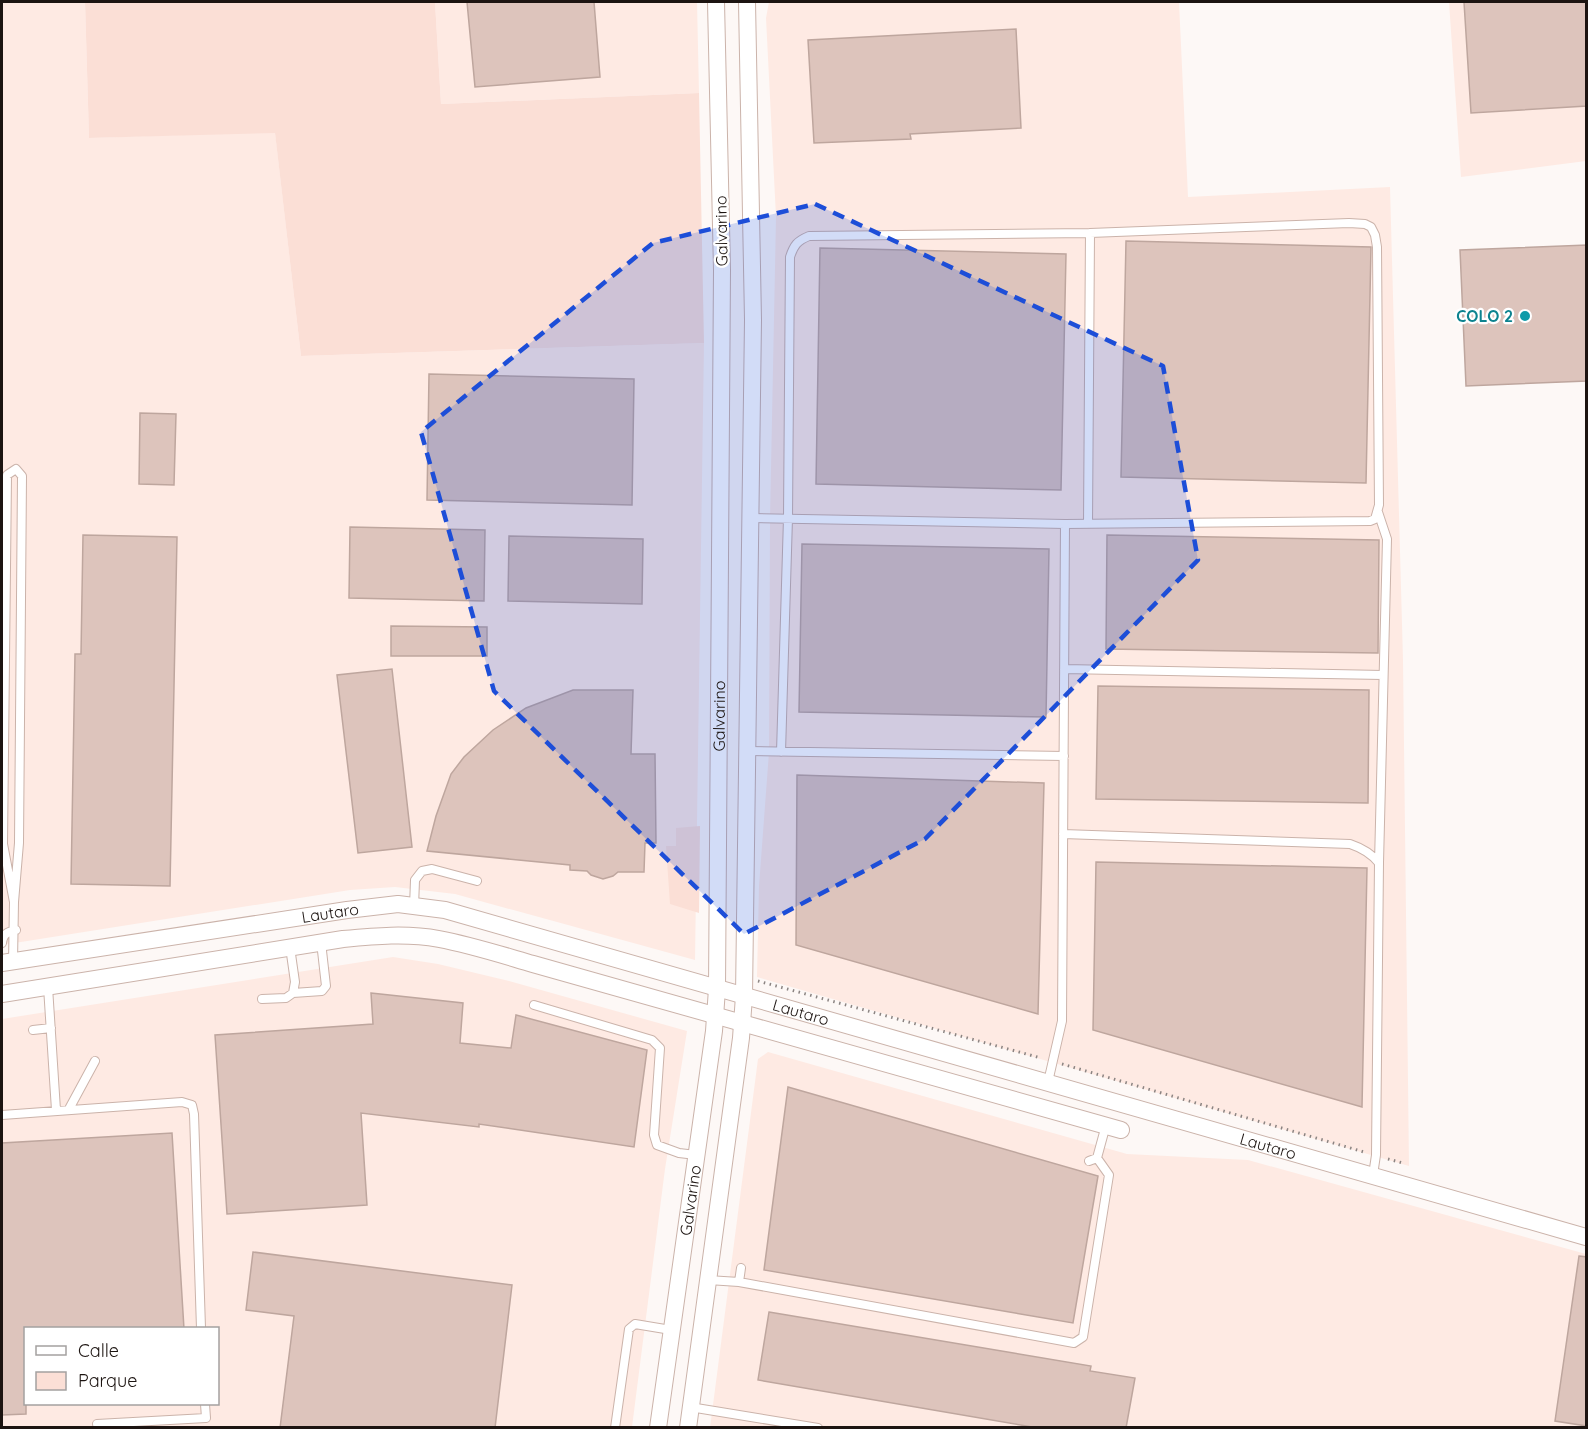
<svg xmlns="http://www.w3.org/2000/svg" width="1588" height="1429" font-family="Quicksand,sans-serif">
<rect width="100%" height="100%" fill="#fdf8f6"/>
<path fill="#feeae3" fill-rule="evenodd" d="M2 2H85L89 138 275 132 301 356 704 343 695 960 455 894 395 887 350 890 2 945Z
M435 2H697L699 93 441 104Z
M769 2H1179L1188 197 1390 187 1403 660 1409 1166 757 977 759 886 769 752 770 519 776 217 766 18Z
M1449 2H1586V161L1461 177Z
M393 957 438 964 509 981 687 1031 665 1169 632 1427 2 1428V1019ZM26 1328H218V1404H26Z
M768 1052 1127 1154 1248 1160 1586 1254V1427L710 1428 758 1059Z"/>
<path fill="#fbdfd6" d="M85 2H435L441 104 699 93 704 343 301 356 275 133 89 138Z
M700 826 699 913 670 904 666 846H676V828Z"/>
<path fill="#ddc4bc" stroke="#bea69e" stroke-width="1.5" d="M467 2H594L600 77 475 87Z
M1464 2H1587V106L1471 113Z
M1016 29 1021 128 910 134 911 139 814 143 808 40Z
M1126 241 1371 247 1366 483 1121 477Z
M1587 245V381L1466 386 1460 250Z
M820 248 1066 254 1061 490 816 484Z
M429 374 634 379 632 505 427 500Z
M140 413 176 414 174 485 139 484Z
M350 527 485 530 484 601 349 598Z
M83 535 177 537 170 886 71 884 75 654H81Z
M1107 535 1379 540 1378 653 1106 649Z
M509 536 643 539 642 604 508 601Z
M802 544 1049 549 1046 717 799 712Z
M391 626 487 627V656H391Z
M392 669 412 847 358 853 337 675Z
M1098 686 1369 690 1368 803 1096 799Z
M573 690H633L631 754H655L656 843H645L644 872H618L613 876 603 879 591 875 587 871 570 870V865L427 851 436 816 451 774 464 757 493 730 526 708Z
M797 775 1044 783 1038 1014 796 945Z
M1096 862 1367 868 1362 1107 1093 1030Z
M371 993 463 1003 460 1043 511 1048 516 1015 647 1050 634 1147 479 1124V1127L361 1113 367 1205 227 1214 215 1035 373 1024Z
M788 1087 1098 1176 1073 1323 764 1270Z
M172 1133 184 1329H26V1414L2 1415V1143Z
M253 1252 512 1285 495 1428H280L294 1316 246 1310Z
M1579 1256 1587 1257V1426L1555 1421Z
M769 1312 1091 1366 1090 1371 1135 1378 1126 1428H1038L758 1380Z"/>
<g fill="none" stroke-linecap="round" stroke-linejoin="round">
<defs>
<path id="lane" d="M1378 512 1387 539 1379 863
M751 518 1065 524 1062 1021 1048 1082
M1065 524 1370 521 1375 519 1379 505 1377 247 1375 235 1371 227 1365 224 1349 223 1090 233
M1064 669 1383 675
M747 751 1064 756
M781 752 788 518 790 257C794 245 797 241 809 236L1090 233 1088 524
M1063 834 1350 844C1362 848 1371 853 1379 863L1376 1155 1373 1175
M414 907 415 880 422 871 432 869 477 881
M2 943C3 934 7 932 16 930
M13 962 14 902 19 843 22 476 16 469 7 475 3 844 14 902
M48 987 56 1110
M293 993 322 991 326 986 321 942
M262 999 286 998 293 993 295 982 290 947
M534 1005 652 1040 660 1048 654 1135 657 1145 679 1153 696 1155
M33 1030 51 1028
M69 1109 95 1061
M2 1115 182 1102 192 1105 194 1114 201 1328
M1089 1161 1097 1158 1106 1125
M708 1280 739 1282 1074 1343 1083 1337 1109 1175 1097 1158
M739 1282 741 1268
M690 1407 818 1428
M97 1424 206 1418 205 1404
M615 1428 629 1329 635 1324 671 1330"/>
<g id="street">
<path id="s1" d="M2 963 347 910 398 904 445 910 1586 1237"/>
<path d="M2 994 343 939C375 936 407 933 439 939 471 945 502 955 533 964L1121 1130"/>
<path id="s2" d="M658 1428 714 1031 717 989 722 270 716 2"/>
<path d="M688 1428 741 1038 744 996 753 320 747 2"/>
</g>
</defs>
<use href="#lane" stroke="#cbb3aa" stroke-width="10"/>
<use href="#street" stroke="#cbb3aa" stroke-width="18"/>
<path stroke="#8b8482" stroke-width="3" stroke-dasharray="1.5 4.5" stroke-linecap="butt" d="M758 981 1041 1058
M1062 1064 1364 1152
M1388 1159 1403 1163"/>
<use href="#lane" stroke="#fff" stroke-width="8"/>
<use href="#street" stroke="#fff" stroke-width="16"/>
</g>
<path fill="#1d4ed8" fill-opacity="0.2" stroke="#1d4ed8" stroke-width="4.5" stroke-dasharray="12 8" stroke-linejoin="round" d="M815 204 1163 366 1198 560 925 839 744 934 494 691 421 432 653 243Z"/>
<circle fill="#0f9aa8" stroke="#fff" stroke-width="2" cx="1525" cy="316" r="6"/>
<g text-anchor="middle" dominant-baseline="central" stroke-width="4.5" stroke-linejoin="round" paint-order="stroke">
<g font-size="16" fill="#1c1411" stroke="#fff">
<text transform="translate(721 231) rotate(-91)">Galvarino</text>
<text stroke="none"><textPath href="#s2" startOffset="716">Galvarino</textPath></text>
<text stroke="none"><textPath href="#s1" startOffset="332">Lautaro</textPath></text>
<text stroke="none"><textPath href="#s1" startOffset="818">Lautaro</textPath></text>
<text stroke="none"><textPath href="#s1" startOffset="1304">Lautaro</textPath></text>
<text stroke="none"><textPath href="#s2" startOffset="230">Galvarino</textPath></text>
</g>
<g font-size="16" font-weight="bold" fill="#0d838f" stroke="#fff" text-anchor="end">
<text x="1513" y="316">COLO 2</text>
</g>
</g>
<rect width="1588" height="1429" fill="none" stroke="#1c1411" stroke-width="6"/>
<rect x="24" y="1327" width="195" height="78" fill="#ffffff" stroke="#a4a1a0" stroke-width="1.5"/>
<rect x="36" y="1346" width="30" height="9" fill="#ffffff" stroke="#a4a1a0" stroke-width="1.5"/>
<text x="78" y="1357" font-size="18" fill="#1c1411">Calle</text>
<rect x="36" y="1372" width="30" height="18" fill="#fbdfd6" stroke="#a4a1a0" stroke-width="1.5"/>
<text x="78" y="1387" font-size="18" fill="#1c1411">Parque</text>
</svg>
